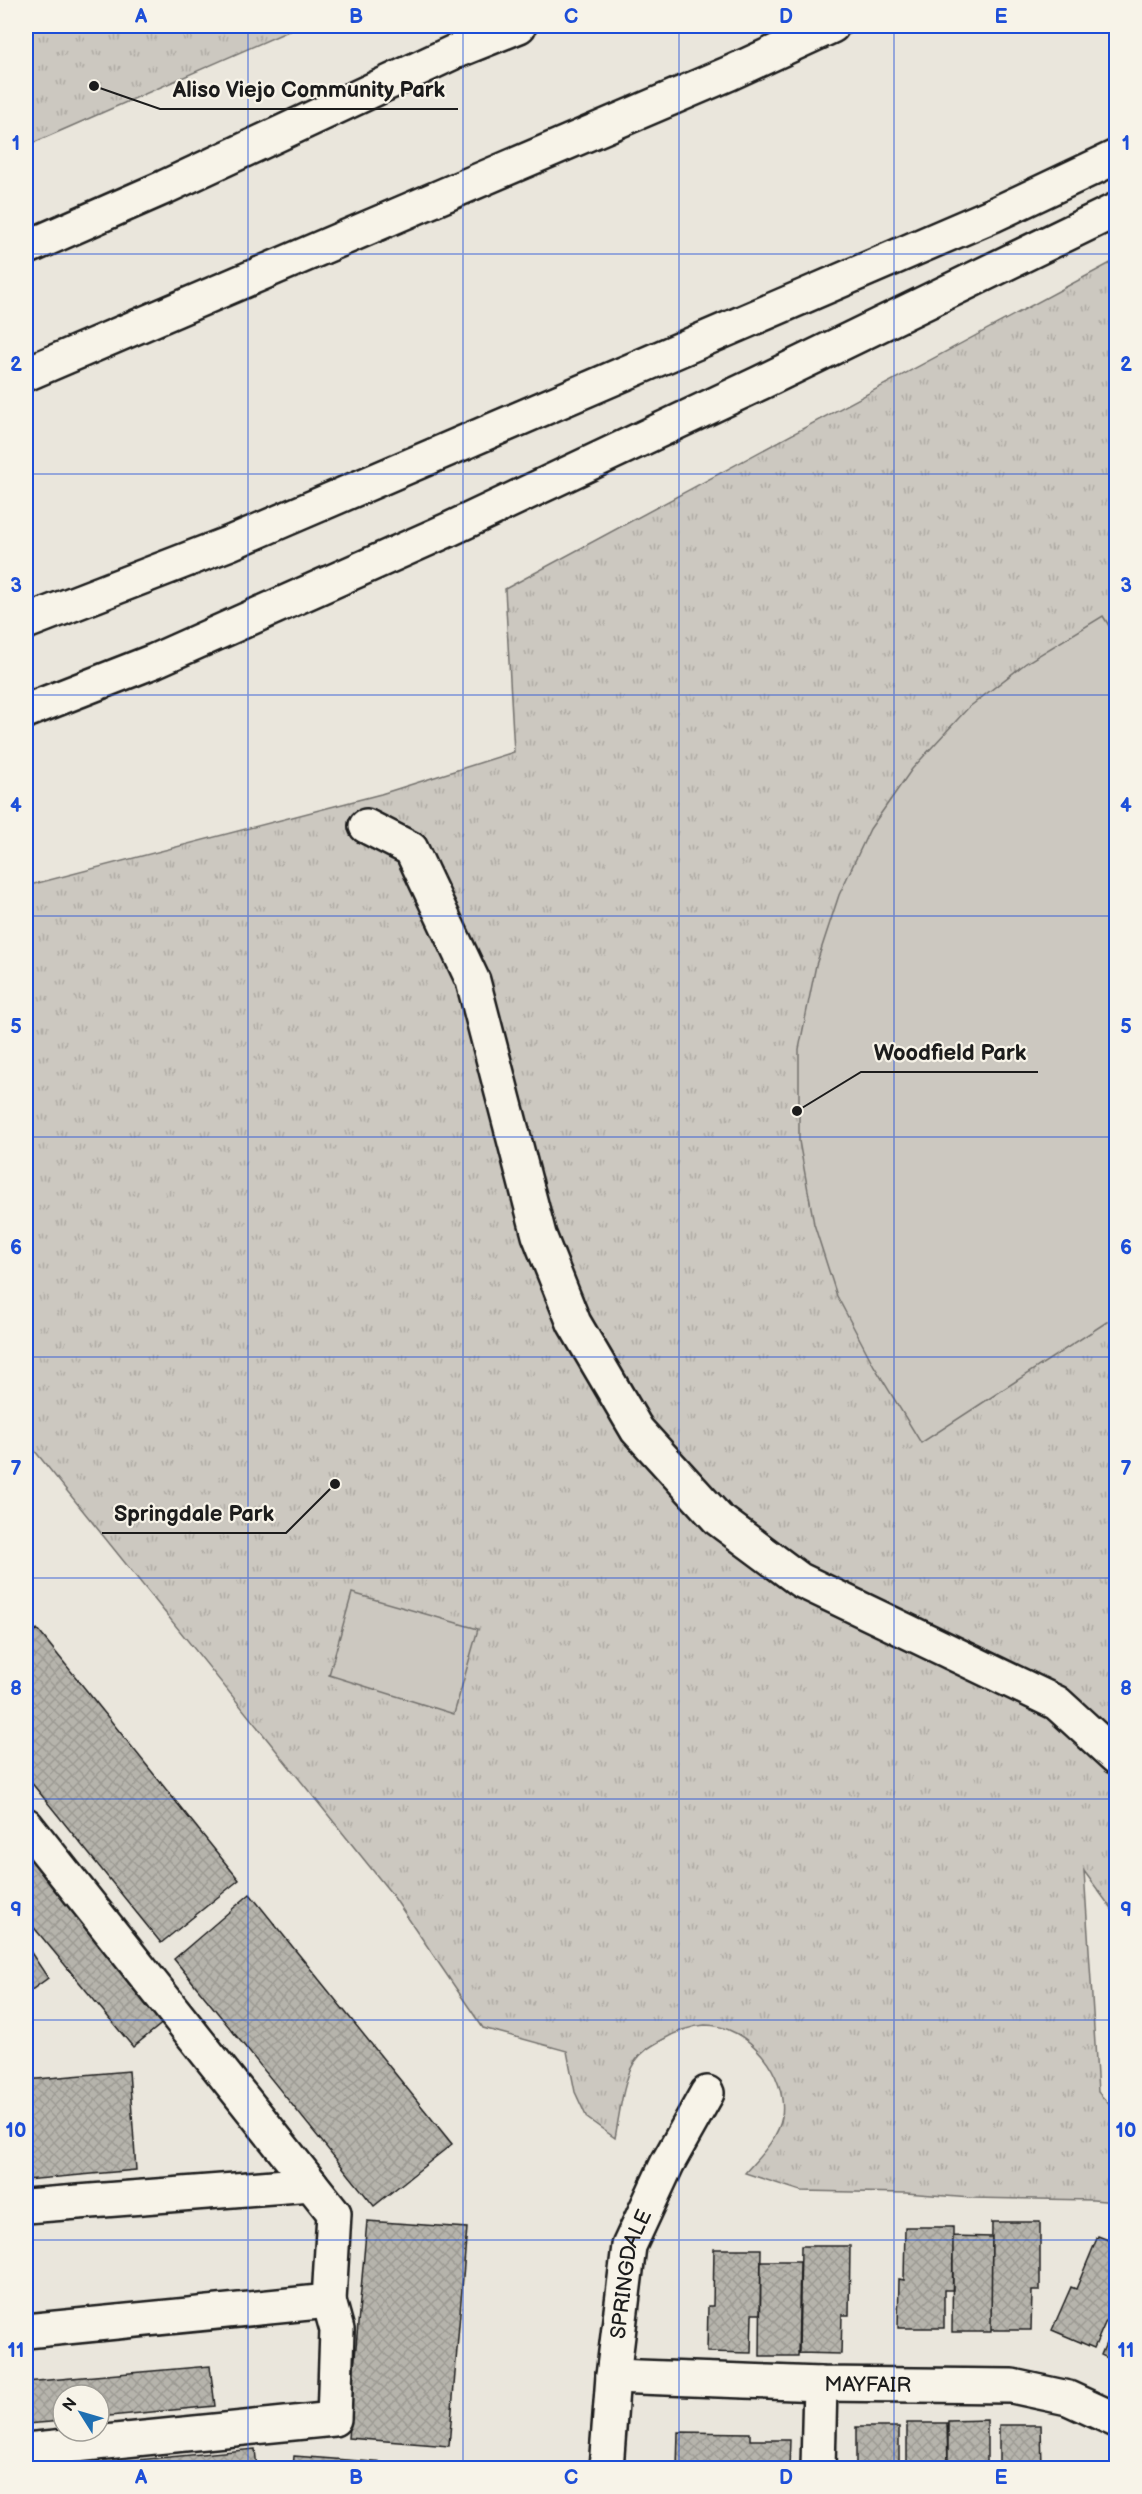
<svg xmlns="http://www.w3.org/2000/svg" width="1142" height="2494" font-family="'Balsamiq Sans',sans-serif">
<defs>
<pattern id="park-tufts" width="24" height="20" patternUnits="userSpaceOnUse" patternTransform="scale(1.5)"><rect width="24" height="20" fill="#ccc8c0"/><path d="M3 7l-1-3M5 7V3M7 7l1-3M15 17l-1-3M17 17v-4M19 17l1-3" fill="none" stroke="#afaba4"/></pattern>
<pattern id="building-cross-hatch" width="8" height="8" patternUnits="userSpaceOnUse" patternTransform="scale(1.5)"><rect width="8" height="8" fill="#b6b4ac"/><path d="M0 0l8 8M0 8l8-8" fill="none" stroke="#9c9a93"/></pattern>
</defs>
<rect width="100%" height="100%" fill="#eae6dc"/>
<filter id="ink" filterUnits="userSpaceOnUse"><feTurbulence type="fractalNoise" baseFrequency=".0167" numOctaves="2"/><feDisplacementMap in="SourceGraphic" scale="12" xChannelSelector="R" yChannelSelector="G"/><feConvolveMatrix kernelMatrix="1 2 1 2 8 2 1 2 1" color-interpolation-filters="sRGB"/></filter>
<g filter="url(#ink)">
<path fill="url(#park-tufts)" stroke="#74726e" stroke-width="1.5" d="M26 26H300L26 146Z
M1116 260V1915L1084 1871 1098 2092 1116 2112V2202L1093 2200 971 2198 906 2193 801 2191 745 2173C759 2157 778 2139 782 2117 788 2075 749 2025 705 2025 689 2026 676 2032 662 2040 651 2046 641 2052 634 2063 623 2080 619 2118 615 2138L587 2118 575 2092 567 2051 483 2028 391 1893 26 1440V886L381 794 514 752 505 589Z"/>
<path fill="#ccc8c0" stroke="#74726e" stroke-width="1.5" d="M1103 616 1116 637V1316L921 1443 874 1366 837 1296 814 1224 799 1141V1049L816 965 839 895 870 829 912 769 968 708 1026 663Z
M352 1593 478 1629 454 1714 329 1675Z"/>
<path fill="url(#building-cross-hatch)" stroke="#1c1c1c" stroke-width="1.5" d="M37 1629 239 1880 161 1943 26 1776V1639Z
M26 1852 164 2022 133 2047 26 1918Z
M250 1894 452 2144 374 2206 174 1959Z
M26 1945 48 1978 26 1994Z
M129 2071 136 2170 26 2180V2080Z
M367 2221 467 2228 449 2446 348 2438Z
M992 2222H1040V2291H1032L1031 2330H991Z
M905 2227H953V2290H944V2328H898L899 2279 904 2280Z
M953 2236 992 2237 991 2332H952Z
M1098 2236 1116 2243V2315L1110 2312 1094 2348 1052 2330 1071 2287 1076 2289Z
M801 2246H850L849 2315H842L841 2354 799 2353Z
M714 2249H761L760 2314H752L751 2353 707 2352 708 2306H713Z
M761 2261H800L798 2356H760Z
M1116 2320V2362L1101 2355Z
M210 2366 215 2406 99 2417V2395H63V2421L26 2424V2382Z
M987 2420V2468H948V2421Z
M907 2423H947L948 2468H907Z
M999 2425H1041L1042 2468H990H999Z
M856 2427H899V2468H856Z
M678 2432 750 2433V2440H790L789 2468H677Z
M255 2449 257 2468H51Z
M294 2456 426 2466V2468H293Z"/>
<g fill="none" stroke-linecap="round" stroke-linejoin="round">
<defs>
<g id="minor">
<path d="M366 826 411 849 473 981 539 1235 574 1323 637 1430 718 1519 800 1580 1057 1703 1116 1757"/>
<path d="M26 1825 334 2213 329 2301 26 2331"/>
<path d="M26 2206 311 2184"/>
<path id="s1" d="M613 2376 820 2384 1012 2386 1068 2398 1116 2420"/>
<path d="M26 2450 334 2419 337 2330 329 2301"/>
<path id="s2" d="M606 2468 613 2376 629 2246 667 2164 707 2093"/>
<path d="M818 2468 820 2384"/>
</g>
<path id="highway" d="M26 248 165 187 454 52 519 26
M26 374 730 73 832 26
M26 622 230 543 993 215 1116 157
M26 711 154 661 450 529 760 383 1116 210"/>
</defs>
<use href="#minor" stroke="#1c1c1c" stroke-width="38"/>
<use href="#highway" stroke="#1c1c1c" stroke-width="38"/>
<use href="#minor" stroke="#f7f3e8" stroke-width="33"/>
<use href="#highway" stroke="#f7f3e8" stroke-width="33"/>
</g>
</g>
<path fill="none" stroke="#1d4ed8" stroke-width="1.5" stroke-opacity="0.55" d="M248 26V2468M463 26V2468M679 26V2468M894 26V2468M26 254H1116M26 474H1116M26 695H1116M26 916H1116M26 1137H1116M26 1357H1116M26 1578H1116M26 1799H1116M26 2020H1116M26 2240H1116"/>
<g text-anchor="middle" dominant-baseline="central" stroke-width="4.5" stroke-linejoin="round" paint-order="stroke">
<g font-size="21" fill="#1c1c1c" stroke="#f7f3e8">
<text stroke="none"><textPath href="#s2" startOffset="196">SPRINGDALE</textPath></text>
<text stroke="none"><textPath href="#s1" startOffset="255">MAYFAIR</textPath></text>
</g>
</g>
<path fill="none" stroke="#1c1c1c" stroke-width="2" d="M94 86L160 109H458M797 1111L861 1072H1038M335 1484L286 1533H102"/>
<g fill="#1c1c1c" stroke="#f7f3e8" stroke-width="2">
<circle cx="94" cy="86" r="6"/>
<circle cx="797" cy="1111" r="6"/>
<circle cx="335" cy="1484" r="6"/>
</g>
<g font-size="22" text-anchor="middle" font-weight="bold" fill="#1c1c1c" stroke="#f7f3e8" stroke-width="4.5" stroke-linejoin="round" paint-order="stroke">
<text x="309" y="97">Aliso Viejo Community Park</text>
<text x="950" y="1060">Woodfield Park</text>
<text x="194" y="1521">Springdale Park</text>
</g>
<rect width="1142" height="2494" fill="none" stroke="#f7f3e8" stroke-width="66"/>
<g transform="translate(81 2413) rotate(307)"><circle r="28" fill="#f7f3e8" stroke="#9f9d96" stroke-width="1.5"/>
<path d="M0-4.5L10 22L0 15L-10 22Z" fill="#1f6fb2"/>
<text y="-9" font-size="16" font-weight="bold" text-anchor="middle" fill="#1c1c1c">N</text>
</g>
<rect x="33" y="33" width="1076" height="2428" fill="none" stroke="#1d4ed8" stroke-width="2"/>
<g font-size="20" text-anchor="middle" font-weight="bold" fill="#1d4ed8">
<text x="141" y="23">A</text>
<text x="356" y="23">B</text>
<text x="571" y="23">C</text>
<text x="786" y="23">D</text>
<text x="1001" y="23">E</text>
<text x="16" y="150">1</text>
<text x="1126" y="150">1</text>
<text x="16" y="371">2</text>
<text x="1126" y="371">2</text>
<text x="16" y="592">3</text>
<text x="1126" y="592">3</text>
<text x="16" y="812">4</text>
<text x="1126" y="812">4</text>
<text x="16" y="1033">5</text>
<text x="1126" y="1033">5</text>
<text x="16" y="1254">6</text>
<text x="1126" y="1254">6</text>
<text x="16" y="1475">7</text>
<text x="1126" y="1475">7</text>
<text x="16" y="1695">8</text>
<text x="1126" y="1695">8</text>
<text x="16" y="1916">9</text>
<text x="1126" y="1916">9</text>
<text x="16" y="2137">10</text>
<text x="1126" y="2137">10</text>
<text x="16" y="2357">11</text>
<text x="1126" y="2357">11</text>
<text x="141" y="2484">A</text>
<text x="356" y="2484">B</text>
<text x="571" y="2484">C</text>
<text x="786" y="2484">D</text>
<text x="1001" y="2484">E</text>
</g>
</svg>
